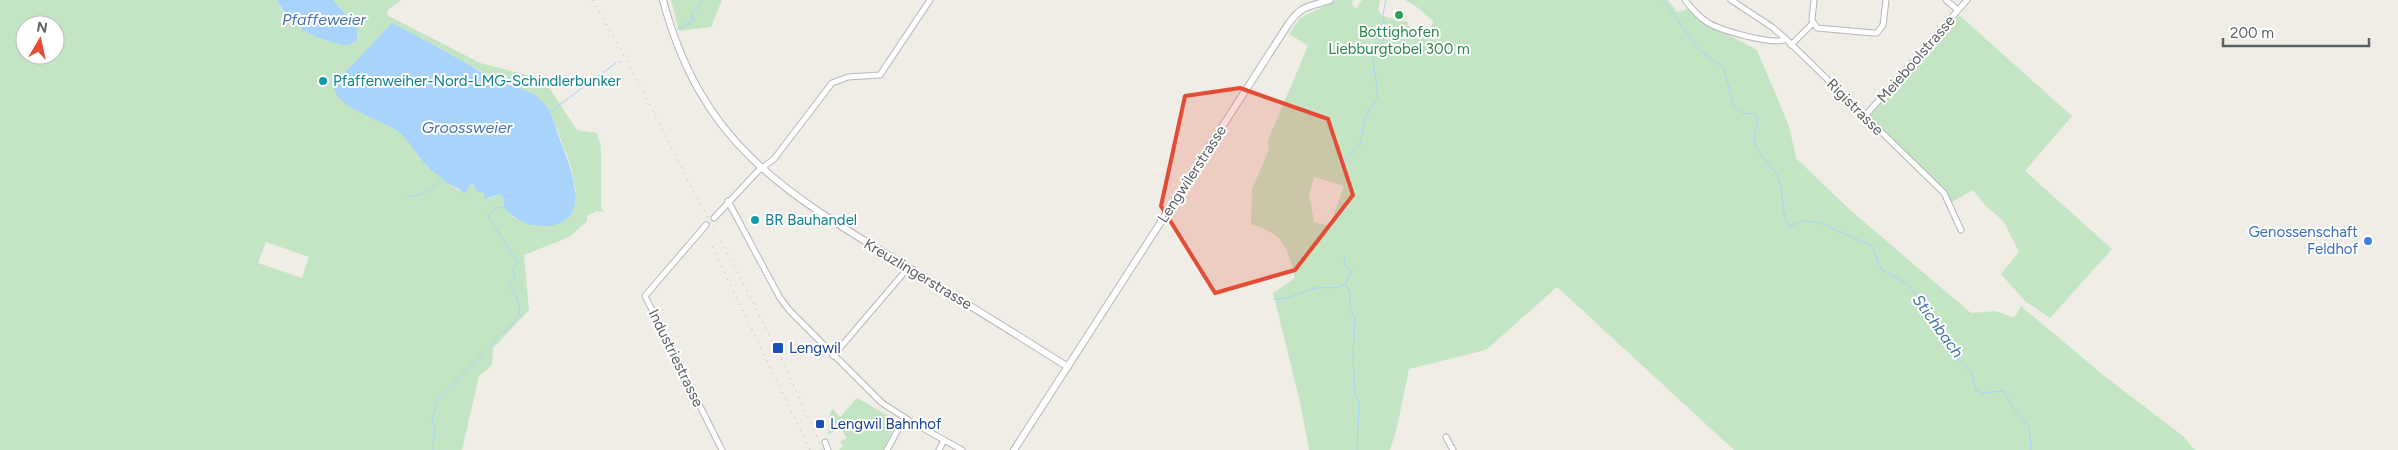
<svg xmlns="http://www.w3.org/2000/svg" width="2398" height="450" font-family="Figtree,sans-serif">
<rect width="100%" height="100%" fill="#efede5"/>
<path fill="#c3e5c4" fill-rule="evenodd" d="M0 0H276C287 19 307 32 327 41L357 28 333 0H401L388 10 387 15 480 63 527 75 546 83 577 130 597 133 601 147V207L604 212 597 211 587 216V221L569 237 524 255 529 310 493 348 492 365 479 376 462 450H0ZM392 23 496 80 515 86 550 112 570 163 576 191 534 226 513 217 504 208 503 198 500 194 488 199 473 184H471L468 191H460L446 183 443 177 427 167 413 144 395 129 360 112ZM25 25H55V55H25ZM266 242 309 257 302 278 258 263Z
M671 0H722L711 27 679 31Z
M1337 0H1353L1352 5 1356 9 1362 0H1380L1378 10 1382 16 1408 22 1407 26 1426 32 1434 22 1418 8 1405 0H1668L1677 12 1689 9 1709 25 1757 50 1789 126 1796 158 1849 209 1971 313 1996 311 2014 318 2021 306 2103 375 2183 436 2195 450H1734L1557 287 1486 350 1409 369 1397 427 1390 450H1309L1300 402 1273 293 1295 278C1287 245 1284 235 1251 224L1252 189 1269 150 1268 140 1308 46 1289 34 1300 18ZM1314 177 1344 186 1330 226 1314 222 1309 194Z
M1959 15 2072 116 2025 171 2112 249 2050 318 2025 301 2001 274 2019 252 2004 222 1985 205 1973 190 1952 202 1945 190 1868 117Z
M857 398 897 421 883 450H839L843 446 840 442 847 438 840 428 828 435 830 412 833 409 840 417Z"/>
<path fill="#a8d3fc" d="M276 0H333L357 28V40L349 45H343C307 36 297 30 276 0Z
M392 23C416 35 439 48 462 61 473 67 484 75 495 80 512 87 530 88 543 102 553 112 555 128 560 140 572 170 595 227 541 226 527 226 513 218 504 208L503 198 500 194 486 199 483 193 477 191 473 184H471L466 193H463L459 189 446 183C441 174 432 173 426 165 415 153 410 140 396 130 381 120 328 105 335 83Z"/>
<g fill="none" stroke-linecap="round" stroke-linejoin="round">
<path stroke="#a8d3fc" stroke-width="1" d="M1663 0 1699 50 1724 68 1733 106 1743 113 1755 114 1757 117C1758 126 1753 135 1755 144 1759 158 1775 166 1779 180 1784 195 1780 212 1789 226L1803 221 1820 223 1872 246 1881 269 1906 283 1928 309 1930 321 1960 361 1971 372 1976 390 1983 393 2004 391 2013 408 2029 427 2031 450
M678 29 693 21 691 13 695 11 702 0
M619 62H621
M550 112 616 63
M1344 171 1346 159 1360 145 1366 115 1378 97 1373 59 1386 35 1383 14 1386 0
M408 197C429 193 429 191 443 178
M1344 257 1345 264 1352 271 1345 284 1350 293V309L1355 319 1353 356 1355 395 1359 403 1357 450
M1273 299C1289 301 1300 291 1316 288 1326 286 1333 290 1344 285
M490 347C506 320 535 324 509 285L515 278 513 269 517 262 487 214 492 213 496 207 504 208
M433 450 435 429 432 420 438 399 486 351"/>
<defs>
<path id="minor" d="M1685 0C1691 8 1698 16 1707 22 1719 30 1774 46 1786 39
M1731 0 1772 27 1786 39 1944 193 1961 230
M1814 0 1812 20 1817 28 1873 33H1877L1883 25 1886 0
M1946 0 1958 10
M1791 45 1812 24
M1864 117 1967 0
M728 201 780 298 790 311 882 403 910 421 962 450
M714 218 758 171 774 159 832 83 848 77 880 75 930 0
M706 225 645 296 722 450
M833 356 908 268
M1446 437 1453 450
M825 442 828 450
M887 450 901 424 910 421
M939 450 944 440"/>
<path id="tertiary" d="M663 0C701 143 782 191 901 263 957 298 1013 332 1068 367
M1014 450 1289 23C1303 4 1310 7 1330 0"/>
</defs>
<use href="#minor" stroke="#b6b7bc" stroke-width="7"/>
<use href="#tertiary" stroke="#b6b7bc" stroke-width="8"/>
<use href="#minor" stroke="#fff" stroke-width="5"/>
<use href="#tertiary" stroke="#fff" stroke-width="6"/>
<path stroke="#b4b4b5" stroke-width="1" stroke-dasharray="1 6" stroke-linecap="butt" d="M592 0C632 65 663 134 699 201 743 282 786 364 822 449
M712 247 810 450"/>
</g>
<path fill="#e44c36" fill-opacity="0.2" stroke="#e44c36" stroke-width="4" stroke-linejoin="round" d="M1240 88 1328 119 1353 195 1295 270 1215 293 1161 206 1185 96Z"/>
<circle fill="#2e9e5b" stroke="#fff" stroke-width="2" cx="1399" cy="15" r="5"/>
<g fill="#0f9aa8" stroke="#fff" stroke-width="2">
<circle cx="323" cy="81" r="5"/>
<circle cx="755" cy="220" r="5"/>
</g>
<circle fill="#3f7fe0" stroke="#fff" stroke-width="2" cx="2368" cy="241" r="5"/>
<g fill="#1a4fb4" stroke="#fff" stroke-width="2">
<rect x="772" y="342" width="12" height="12" rx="2.5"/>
<rect x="815" y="419" width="10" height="10" rx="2.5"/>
</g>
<g text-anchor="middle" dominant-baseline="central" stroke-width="4" stroke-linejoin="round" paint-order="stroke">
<g font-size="15" fill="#27864d" stroke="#fff">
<text x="1399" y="32">Bottighofen<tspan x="1399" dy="17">Liebburgtobel 300 m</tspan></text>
</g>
<g font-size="15" fill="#5d6065" stroke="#fff">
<text transform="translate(1916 59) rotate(-49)">Meieboolstrasse</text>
<text transform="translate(1855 107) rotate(45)">Rigistrasse</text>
<text transform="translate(1192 174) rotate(-57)">Lengwilerstrasse</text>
<text transform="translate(918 274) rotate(31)">Kreuzlingerstrasse</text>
<text transform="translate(676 358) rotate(64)">Industriestrasse</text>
</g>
<g font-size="15" fill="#0d838f" stroke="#fff" text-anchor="start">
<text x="333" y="81">Pfaffenweiher-Nord-LMG-Schindlerbunker</text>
<text x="765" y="220">BR Bauhandel</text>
</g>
<g font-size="15" fill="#366cbe" stroke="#fff" text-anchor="end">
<text x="2358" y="232">Genossenschaft<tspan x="2358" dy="17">Feldhof</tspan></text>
</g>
<g font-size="15" fill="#164399" stroke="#fff" text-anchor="start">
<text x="789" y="348">Lengwil</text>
<text x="830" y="424">Lengwil Bahnhof</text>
</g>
<g font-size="16" font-style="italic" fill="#4473ae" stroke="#fff">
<text x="324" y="19">Pfaffeweier</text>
<text x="467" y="127">Groossweier</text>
<text transform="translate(1938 326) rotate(54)">Stichbach</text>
</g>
</g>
<g transform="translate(40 40) rotate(9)"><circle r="24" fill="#ffffff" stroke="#bebfc1"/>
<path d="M0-4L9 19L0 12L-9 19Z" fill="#e44c36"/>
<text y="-8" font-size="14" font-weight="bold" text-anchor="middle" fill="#5d6065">N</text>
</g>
<path d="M2223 38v8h146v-8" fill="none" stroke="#5d6065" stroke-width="2.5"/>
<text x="2230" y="38" font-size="15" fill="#5d6065" stroke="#ffffff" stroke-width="4" paint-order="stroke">200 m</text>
</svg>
